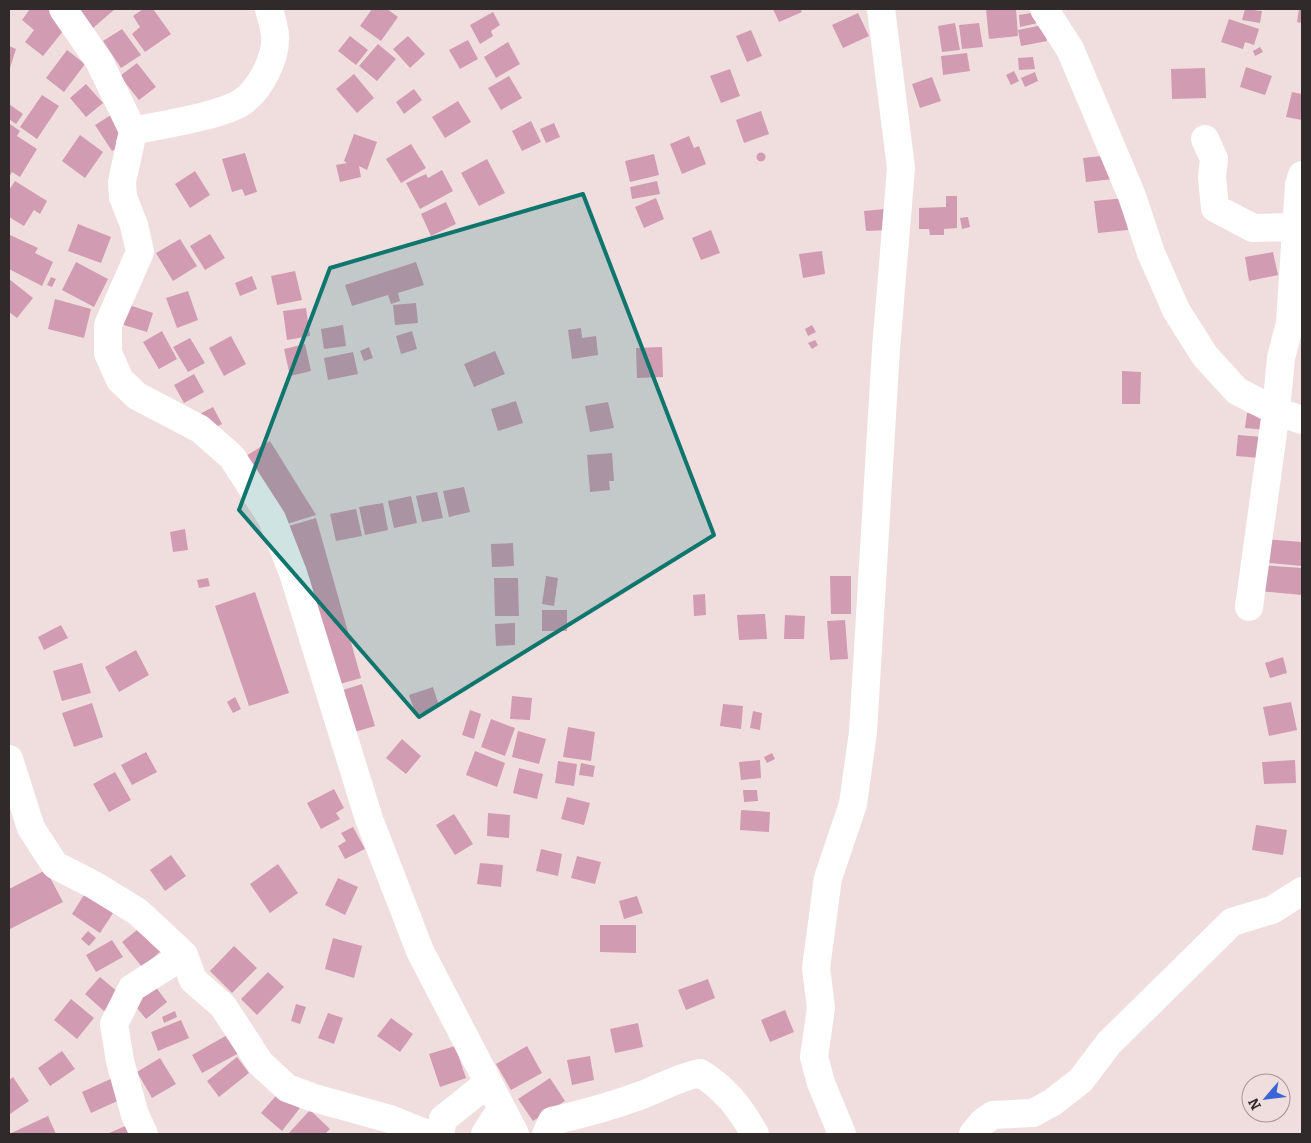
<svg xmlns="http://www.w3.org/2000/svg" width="1311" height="1143" font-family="Bitter,serif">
<rect width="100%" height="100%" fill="#f0dedf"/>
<path fill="#d19bb1" d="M30 9H48L68 25 43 56 25 42 34 30 22 20Z
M77 9H115L93 28Z
M143 9H153L171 34 145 52 132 34 140 27 133 16Z
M372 9H387L398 17 381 41 360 26Z
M773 9H800L802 12 779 22Z
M986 9H1016L1018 36 989 39Z
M1245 9 1262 11 1260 23 1242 20Z
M1299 9H1302V23L1297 22Z
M493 12 500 25 491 31 493 36 480 44 470 25Z
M1036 12 1038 23 1020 27 1019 15Z
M858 13 869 36 843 48 832 25Z
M1229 19 1259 29 1254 45 1245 42 1243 49 1221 42Z
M955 23 960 50 942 52 938 26Z
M979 23 983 47 962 49 959 25Z
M1043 25 1047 41 1021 46 1018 30Z
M122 29 141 55 121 68 103 41Z
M751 30 762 56 747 62 736 36Z
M350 36 368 50 356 65 338 51Z
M408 36 425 54 410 68 393 49Z
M468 40 478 59 460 69 449 50Z
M508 42 520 64 496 78 484 57Z
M378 44 396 59 377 81 359 66Z
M9 46 16 49 9 71Z
M1260 47 1263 52 1255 56 1253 51Z
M67 50 85 64 64 92 46 78Z
M967 53 970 71 943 75 941 56Z
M1033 57 1035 69 1019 70 1018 58Z
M137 63 156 87 139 100 120 76Z
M1246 67 1272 76 1265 95 1240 87Z
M1205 68 1206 98 1172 99 1171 69Z
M730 69 740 96 721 103 710 76Z
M1014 71 1019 81 1011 85 1006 75Z
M1035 72 1038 81 1025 87 1021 78Z
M354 74 374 98 357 113 336 89Z
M509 76 522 98 501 110 488 88Z
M932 77 941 101 920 108 912 84Z
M86 84 103 103 86 117 70 98Z
M414 89 422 100 404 114 396 102Z
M1292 92 1302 94V120L1286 117Z
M42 95 59 106 37 139 20 127Z
M458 101 471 122 445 138 432 117Z
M9 104 23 114 16 124 9 119Z
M761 111 769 134 744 143 736 120Z
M111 115 124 135 116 140 117 148 112 151 95 125Z
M531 121 541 142 522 151 512 131Z
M554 123 560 137 546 143 540 129Z
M10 124 20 131 17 136 37 149 20 177 12 172 9 177Z
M354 134 377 142 367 170 359 166 361 177 340 182 336 165 347 163 344 161Z
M80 135 103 152 85 178 62 161Z
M689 136 694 148 699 146 706 164 682 174 670 144Z
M411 144 426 168 401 183 386 159Z
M756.5 157a4.5 4.5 0 1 1 9 0a4.5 4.5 0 1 1-9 0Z
M245 153 257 192 245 196 242 189 232 192 222 159Z
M654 154 659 175 630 182 625 161Z
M1111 155 1114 179 1086 182 1083 158Z
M487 159 505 193 479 206 461 173Z
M442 170 453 191 420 209 406 183 426 174 428 178Z
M195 171 210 195 190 208 175 184Z
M15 181 47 201 40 214 34 210 24 226 9 217V190Z
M657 181 660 194 632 199 630 187Z
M946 196H957V228L944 229V235H930L929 229H919V208L946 207Z
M656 198 664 219 644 228 635 207Z
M1125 198 1128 230 1098 233 1094 201Z
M446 202 456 224 431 236 421 214Z
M885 209 887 230 866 231 864 211Z
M968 217 970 227 962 229 960 218Z
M78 224 111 237 101 263 68 251Z
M711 230 720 253 701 260 692 238Z
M210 234 225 258 205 270 190 246Z
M10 235 38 248 35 253 53 262 42 286 9 269Z
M180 239 197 266 173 281 156 253Z
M822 251 825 274 803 278 799 254Z
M1273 252 1278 275 1249 281 1245 257Z
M76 262 108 279 94 307 62 290Z
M416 262 424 285 398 293 400 301 391 304 388 295 352 306 345 285Z
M295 271 302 300 277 305 271 276Z
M252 276 257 289 240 296 235 283Z
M51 277 56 279 52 287 47 285Z
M9 279 33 298 17 318 9 312Z
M188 291 198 320 177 328 166 298Z
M55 299 91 309 84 338 48 329Z
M123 303 153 313 147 332 117 323Z
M416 303 418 323 395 325 393 305Z
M306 308 310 336 287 340 283 311Z
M343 325 346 346 324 349 321 329Z
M812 325 816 332 808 336 805 329Z
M581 328 582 338 596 336 598 355 572 359 568 330Z
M162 331 177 359 159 369 143 342Z
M412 331 417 349 401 354 396 336Z
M231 336 246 364 224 376 209 348Z
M190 338 205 363 188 372 173 347Z
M815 340 818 345 812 349 808 343Z
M305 344 311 371 290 376 284 349Z
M369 347 373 358 364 361 360 351Z
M662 347 663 377 637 378 636 348Z
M495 351 505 374 474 387 464 364Z
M353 352 358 374 328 380 324 358Z
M1122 371 1141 372 1140 404H1122Z
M194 374 204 392 184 403 174 385Z
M516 401 523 423 498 431 491 409Z
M608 402 614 428 590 432 585 406Z
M213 407 222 424 205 433 196 416Z
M1247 413 1267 415 1266 430 1245 428Z
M1238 435 1262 437 1260 458 1236 456Z
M270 441 316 515 287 524 246 456Z
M612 453 614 481H609L610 490 590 492 587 455Z
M464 487 470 512 449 517 443 491Z
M437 492 443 518 422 522 416 496Z
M411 496 417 523 394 528 388 501Z
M383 503 388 530 365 535 359 507Z
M356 509 362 536 336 541 330 514Z
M316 518 361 678 333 686 289 526Z
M185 529 188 550 173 552 170 532Z
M1262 539 1302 542V566L1260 562Z
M513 543 514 566 492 567 491 544Z
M1261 565 1302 568V595L1259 591Z
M546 576 558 578 554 606 542 604Z
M830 576H851V614H831Z
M208 578 210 586 199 588 197 580Z
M494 578H518L519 616H495Z
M255 592 289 693 249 706 215 606Z
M705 594 706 615 694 616 693 595Z
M542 610H567V631H542Z
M765 614 767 639 739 640 737 615Z
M785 615 805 616 804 639H784Z
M845 620 848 659 830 660 827 621Z
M515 623V645L496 646 495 624Z
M61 625 68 638 44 650 38 637Z
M136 650 149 675 119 692 105 667Z
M1283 657 1287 673 1270 678 1265 663Z
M82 663 91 693 62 701 53 671Z
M362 684 375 726 351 733 337 692Z
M433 687 439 706 416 715 409 695Z
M512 696 532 698 530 720 510 719Z
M235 697 241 709 233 713 227 702Z
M1291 702 1297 730 1269 736 1263 707Z
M92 703 103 737 74 747 62 713Z
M723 704 743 706 741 729 720 726Z
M470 710 481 714 474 739 462 735Z
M753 711 762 713 760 730 750 728Z
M491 719 515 728 505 756 481 747Z
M568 727 595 732 591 761 563 757Z
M518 731 546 739 539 764 512 757Z
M402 739 421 756 406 774 386 758Z
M475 751 505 763 497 787 466 775Z
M146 752 157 772 132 785 121 765Z
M772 753 775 759 767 763 764 757Z
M760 760 761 778 741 780 739 762Z
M1295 760 1296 783 1264 784 1262 762Z
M558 761 577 764 574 786 555 783Z
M581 763 595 766 593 777 579 775Z
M519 768 543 774 537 799 513 793Z
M115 772 131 800 109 812 93 784Z
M334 789 344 808 336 813 340 819 321 829 307 803Z
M743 790H757L758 801 744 802Z
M567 797 590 803 584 825 561 819Z
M741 810 770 812 769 832 740 830Z
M488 813 510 815 509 838 487 836Z
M454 814 473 844 455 855 436 825Z
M1256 825 1287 830 1283 855 1252 850Z
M353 827 365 849 345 859 338 846 346 841 341 833Z
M541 849 562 854 558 876 536 871Z
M171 855 186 876 165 891 150 870Z
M577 856 601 862 595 884 571 878Z
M480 863 503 865 501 887 477 884Z
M278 864 298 893 270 913 250 884Z
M46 870 63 902 10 929 9 889Z
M338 878 358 887 345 915 325 905Z
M87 890 115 910 100 933 72 914Z
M637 896 643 913 624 919 619 901Z
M600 925H636V953L600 952Z
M142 926 161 951 142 967 122 942Z
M88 931 96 938 89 946 81 939Z
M333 938 362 946 354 978 325 969Z
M112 940 123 957 96 972 86 955Z
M234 946 257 968 232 993 210 971Z
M268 972 284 987 257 1015 241 999Z
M100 977 119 993 104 1011 85 994Z
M708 979 715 998 686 1010 678 990Z
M155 986 167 1002 146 1019 133 1003Z
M71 999 94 1018 77 1039 54 1020Z
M296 1004 306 1007 300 1024 291 1021Z
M785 1010 794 1032 770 1042 761 1020Z
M175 1011 177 1017 164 1023 162 1017Z
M328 1013 343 1018 334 1044 318 1038Z
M391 1018 413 1034 400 1052 377 1036Z
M181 1020 189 1038 158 1051 151 1032Z
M638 1023 643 1047 615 1053 610 1029Z
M229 1034 239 1053 202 1073 192 1055Z
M455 1046 466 1078 440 1087 429 1054Z
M527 1046 542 1073 511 1090 496 1064Z
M62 1051 75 1069 50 1086 38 1068Z
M590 1056 594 1080 572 1085 567 1060Z
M237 1057 249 1073 219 1097 207 1081Z
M160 1058 176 1084 152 1098 137 1072Z
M13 1077 29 1101 10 1114 9 1080Z
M115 1077 124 1098 91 1113 82 1092Z
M550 1078 565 1101 533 1121 518 1099Z
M280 1091 300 1108 282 1131 261 1113Z
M310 1110 330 1129 325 1134H288Z
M48 1116 56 1134H9Z
M132 1123 137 1134H107Z"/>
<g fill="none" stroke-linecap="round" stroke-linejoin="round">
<path stroke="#fff" stroke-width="28" d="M63 9 99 61 133 131 122 182 123 197 134 225 140 252 108 325V353L120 380 137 396 200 429 232 457 272 519 293 573 369 819 420 951 515 1134
M1044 9 1070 49 1132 196 1151 253 1176 310 1205 356 1237 391 1276 411 1302 420
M133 131C160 125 221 116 242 102 260 90 277 57 275 35 274 26 271 17 269 9
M1205 139 1214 159 1212 177 1215 208 1253 228 1296 227
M1249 607 1276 411 1281 358 1290 323 1299 185 1302 175
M9 759 31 828 55 865 94 885 138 912 184 955 193 980 223 1006 260 1063 287 1088 314 1098 390 1119 427 1134
M144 1134 135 1115 120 1061 114 1024 132 988 184 955
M440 1134 443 1119 488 1083
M485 1134 501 1109
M546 1134 552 1121C583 1114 612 1106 642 1095 662 1087 679 1077 700 1073 726 1089 740 1108 755 1134
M842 1134 821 1083 814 1057 821 1008 816 968 828 878 853 804 863 732 886 349 901 168 881 9
M973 1134 983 1122 993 1115 1033 1113 1053 1102 1081 1080 1109 1043 1232 922 1272 910 1302 891"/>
</g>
<path fill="#0f766e" fill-opacity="0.2" stroke="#0f766e" stroke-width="4" stroke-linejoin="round" d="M583 194 714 535 419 717 239 510 330 268Z"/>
<rect width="1311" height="1143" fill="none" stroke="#312a2b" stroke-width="20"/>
<g transform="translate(1266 1098) rotate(242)"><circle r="24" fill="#f0dedf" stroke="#a49697"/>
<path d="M0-4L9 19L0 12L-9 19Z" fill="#3966d6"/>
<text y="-8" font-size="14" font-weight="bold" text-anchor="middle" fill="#312a2b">N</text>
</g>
</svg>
